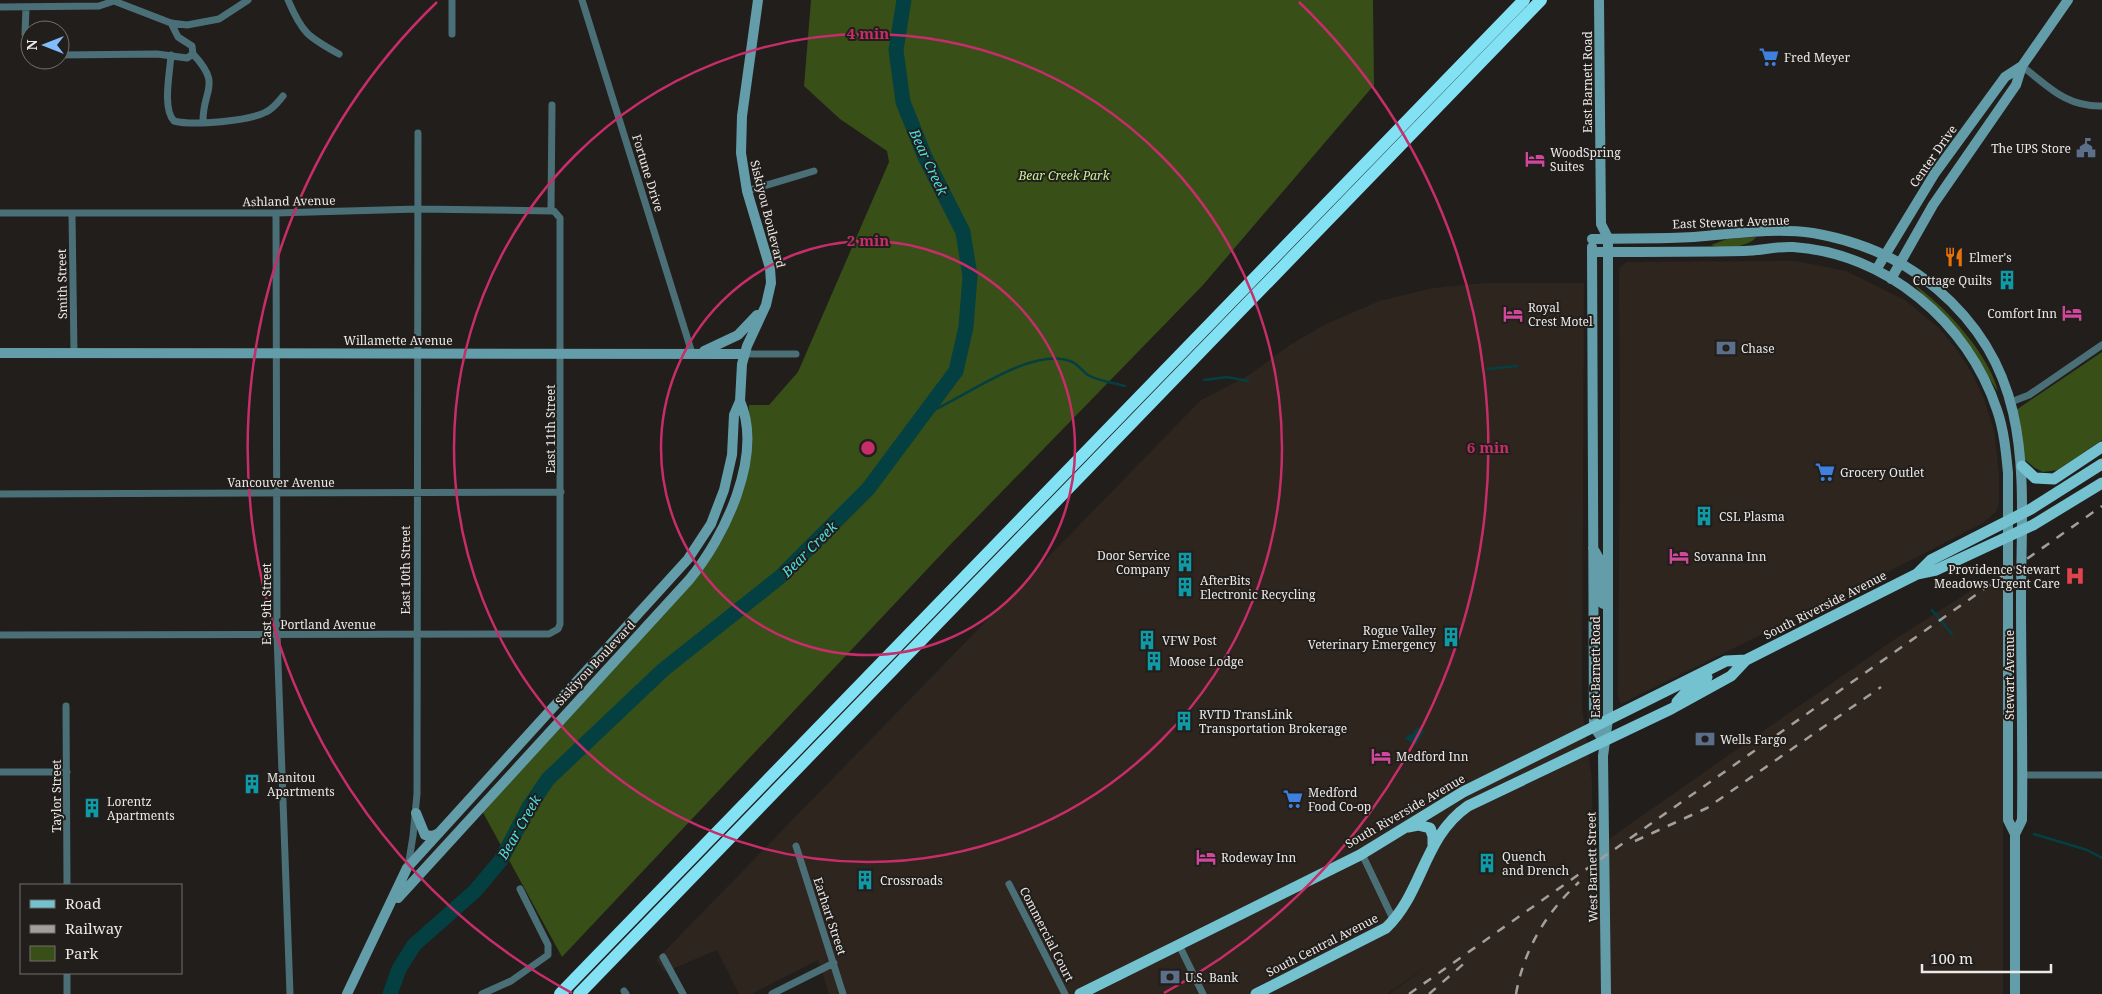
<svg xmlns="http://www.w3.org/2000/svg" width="2102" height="994" font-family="'Noto Serif',serif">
<rect width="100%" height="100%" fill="#211e1b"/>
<path fill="#2d251e" d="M1796 261 1846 271 1905 300 1939 328 1958 351 1973 375 1984 399 1994 430 1999 473V503L1996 512 1983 523 1884 574 1621 704 1618 697 1620 430 1619 268 1626 262Z
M1485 283H1584L1582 707 1592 780 1593 850 1892 641 2003 570V994H1389L1430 964 1387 994H829L818 960 752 994H739L717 950 665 972 656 960 1201 400 1249 375 1288 346 1324 325 1379 301 1433 288Z"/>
<path fill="#384f17" d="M811 0H1373L1374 85 1203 285 950 545 562 957 481 809 719 542 749 436V405H769L798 372 889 162 887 151 840 119 804 86Z
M1756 237C1750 247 1721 250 1711 245L1727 239Z
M1913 284C1944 304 1991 357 1998 392L1962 335Z
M2102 352V440L2058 470 2043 472 2035 468 2023 458 2016 410Z"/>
<path fill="#044042" d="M1417 727 1424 731 1416 745 1405 739 1408 734 1412 735Z"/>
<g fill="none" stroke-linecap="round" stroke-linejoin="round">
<path stroke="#044042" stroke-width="2.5" d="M903 0V1
M1488 369 1517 366
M1204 380 1227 377 1248 381
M921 416C959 402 1029 346 1070 361 1077 363 1082 371 1088 375 1098 381 1114 383 1125 386
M1932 610 1952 634
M2034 834 2087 850 2102 858"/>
<path stroke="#044042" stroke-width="15" d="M390 994 399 969 414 945 475 891 501 860 529 807 548 779 663 670 780 577 868 489 956 371 966 327 970 276 963 232 925 157 903 102 896 50 904 0"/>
<path stroke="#4b6f76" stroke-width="7" d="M288 0C302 33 308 37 339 54
M582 0 692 353
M0 7 99 6 114 1 171 23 187 25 219 19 248 0
M26 8 25 34 30 45
M452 34V0
M193 54C223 86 202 89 203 123
M60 55 157 54 187 58 193 54 192 46 178 37 171 23
M171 55C170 72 162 109 174 121 194 126 249 121 266 112 274 108 278 102 283 96
M2022 66C2049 87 2066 107 2102 106
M747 191 814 171
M551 210 552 105
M0 213H276L418 209 554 211 560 218V624L558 629 549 634 0 635
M276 213 277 635 290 994
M72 214 74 353
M744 354H796
M2011 402 2029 395 2102 345
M0 494 561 492
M66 706 67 885
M0 772H67
M2023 775H2102
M796 846 843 994
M1362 854 1394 921
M408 867 413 836 417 794 418 133
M1009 884 1065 994
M1179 945 1203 994
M663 957 683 994
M67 973V994
M624 991 626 994
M482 994 511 981 548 955V945L520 889
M772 994 834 963"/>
<path stroke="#639da9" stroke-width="10" d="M1599 0 1601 224 1608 238V719L1603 756 1606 994
M1592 239C1626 238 1660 239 1694 237 1733 234 1773 227 1813 233 1859 241 1902 259 1937 289 2038 375 2021 481 2021 600 2021 673 2023 747 2022 820L2015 834
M1592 247 1594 727 1604 741
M1592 252C1643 252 1693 252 1744 251 1760 251 1776 246 1793 247 1886 253 1968 322 1997 410 2004 430 2006 452 2008 473V820L2015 834V994
M1876 270 1935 173 2005 77 2022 66
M1891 279 1933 205 2016 85 2022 66 2068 0
M704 351 738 335 757 315
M0 353 744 354
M1593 548 1601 562V600L1603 604H1608
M416 813 425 835 433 836 439 833
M398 898 689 580C724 538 764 456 740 401
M347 994 407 868 688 559 711 524 724 490 732 455 734 415 740 401 742 364 747 346 766 305 771 283 770 268 747 191 741 153 742 116 758 0"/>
<path stroke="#74c1d0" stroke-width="11" d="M2022 466 2035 478 2054 479 2102 447
M1917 574 1931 560 2031 509 2102 464
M1677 702 1688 690 1705 681 1707 677 1704 672
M1408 827 1418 825 1430 828 1433 836V845
M1080 994 1360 855 1463 792 1726 661 1746 660
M1256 994 1386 928C1423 893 1423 837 1468 806L1671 709 1731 676 1746 660 1917 574 1936 570 2033 525 2102 483"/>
<path stroke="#83e1f4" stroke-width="12" d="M560 994 1524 0
M579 994 1541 0"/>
<path stroke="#a29f9d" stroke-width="2.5" stroke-dasharray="9 9" stroke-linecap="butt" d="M1635 841 1707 808 1881 687
M1409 994 2102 506
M1429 994 1468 960
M1516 994C1524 949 1546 913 1579 882"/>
</g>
<g fill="none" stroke="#c62d69" stroke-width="2.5">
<circle cx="868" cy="448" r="207"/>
<circle cx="868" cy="448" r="414"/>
<path d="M572 993A620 620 0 0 1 437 2M1299 2A620 620 0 0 1 1164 993"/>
</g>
<defs>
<symbol id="supermarket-bare" viewBox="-9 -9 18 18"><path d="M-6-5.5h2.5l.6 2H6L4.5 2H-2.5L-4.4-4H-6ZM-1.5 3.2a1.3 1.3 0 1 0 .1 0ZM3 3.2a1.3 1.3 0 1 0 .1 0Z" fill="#3f7fe0" stroke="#211e1b" stroke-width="2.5" paint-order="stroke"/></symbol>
<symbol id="civic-bare" viewBox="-9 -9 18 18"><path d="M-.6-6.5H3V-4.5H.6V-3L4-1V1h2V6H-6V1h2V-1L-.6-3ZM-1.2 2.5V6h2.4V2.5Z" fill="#5c6f8a" stroke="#211e1b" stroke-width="2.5" paint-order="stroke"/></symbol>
<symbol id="hotel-bare" viewBox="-9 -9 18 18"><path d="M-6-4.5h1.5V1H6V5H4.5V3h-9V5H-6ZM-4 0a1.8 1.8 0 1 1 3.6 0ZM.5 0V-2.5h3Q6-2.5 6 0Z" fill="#d1479c" stroke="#211e1b" stroke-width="2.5" paint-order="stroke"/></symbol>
<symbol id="restaurant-bare" viewBox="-9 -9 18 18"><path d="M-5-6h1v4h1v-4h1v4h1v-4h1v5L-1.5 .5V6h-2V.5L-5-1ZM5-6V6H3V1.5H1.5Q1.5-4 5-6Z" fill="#e8710a" stroke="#211e1b" stroke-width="2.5" paint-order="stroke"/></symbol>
<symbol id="building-bare" viewBox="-9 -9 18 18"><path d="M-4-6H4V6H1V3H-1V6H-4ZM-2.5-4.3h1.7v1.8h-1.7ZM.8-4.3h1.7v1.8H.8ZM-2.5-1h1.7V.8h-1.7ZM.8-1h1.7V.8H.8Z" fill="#0f9aa8" stroke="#211e1b" stroke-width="2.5" paint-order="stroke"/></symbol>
<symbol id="bank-bare" viewBox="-9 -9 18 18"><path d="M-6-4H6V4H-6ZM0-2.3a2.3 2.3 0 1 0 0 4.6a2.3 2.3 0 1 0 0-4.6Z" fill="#5c6f8a" stroke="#211e1b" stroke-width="2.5" paint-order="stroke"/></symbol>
<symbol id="hospital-bare" viewBox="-9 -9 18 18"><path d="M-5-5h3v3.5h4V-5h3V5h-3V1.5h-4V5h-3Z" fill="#e0444e" stroke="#211e1b" stroke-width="2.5" paint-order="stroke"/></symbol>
</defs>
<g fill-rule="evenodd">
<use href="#supermarket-bare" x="1755" y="43" width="28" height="28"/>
<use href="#civic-bare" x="2072" y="134" width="28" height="28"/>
<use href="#hotel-bare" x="1521" y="145" width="28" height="28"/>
<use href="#restaurant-bare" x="1940" y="243" width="28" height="28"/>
<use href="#building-bare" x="1993" y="266" width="28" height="28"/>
<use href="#hotel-bare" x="2058" y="299" width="28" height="28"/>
<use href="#hotel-bare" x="1499" y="300" width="28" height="28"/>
<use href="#bank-bare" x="1712" y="334" width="28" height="28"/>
<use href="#supermarket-bare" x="1811" y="458" width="28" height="28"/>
<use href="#building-bare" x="1690" y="502" width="28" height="28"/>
<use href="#hotel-bare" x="1665" y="542" width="28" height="28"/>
<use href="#building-bare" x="1171" y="548" width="28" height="28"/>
<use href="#hospital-bare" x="2061" y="562" width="28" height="28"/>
<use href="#building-bare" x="1171" y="573" width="28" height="28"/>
<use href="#building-bare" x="1437" y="623" width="28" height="28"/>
<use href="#building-bare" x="1133" y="626" width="28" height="28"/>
<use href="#building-bare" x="1140" y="647" width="28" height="28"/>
<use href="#building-bare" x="1170" y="707" width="28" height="28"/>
<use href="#bank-bare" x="1691" y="725" width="28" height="28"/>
<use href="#hotel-bare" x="1367" y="742" width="28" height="28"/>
<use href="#building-bare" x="238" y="770" width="28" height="28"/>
<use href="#supermarket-bare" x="1279" y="785" width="28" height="28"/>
<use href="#building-bare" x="78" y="794" width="28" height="28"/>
<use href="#hotel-bare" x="1192" y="843" width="28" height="28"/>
<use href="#building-bare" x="1473" y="849" width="28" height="28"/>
<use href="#building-bare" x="851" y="866" width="28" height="28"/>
<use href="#bank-bare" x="1156" y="963" width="28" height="28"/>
</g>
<g text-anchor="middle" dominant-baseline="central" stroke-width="4" stroke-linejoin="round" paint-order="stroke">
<g font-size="12" fill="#ece9e7" stroke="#211e1b" text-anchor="start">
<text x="1784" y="57">Fred Meyer</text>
<text x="2071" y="148" text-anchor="end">The UPS Store</text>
<text x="1550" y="152">WoodSpring<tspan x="1550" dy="14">Suites</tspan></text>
<text x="1969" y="257">Elmer's</text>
<text x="1992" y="280" text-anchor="end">Cottage Quilts</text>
<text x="1528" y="307">Royal<tspan x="1528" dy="14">Crest Motel</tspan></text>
<text x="2057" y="313" text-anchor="end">Comfort Inn</text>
<text x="1741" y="348">Chase</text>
<text x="1840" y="472">Grocery Outlet</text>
<text x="1719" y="516">CSL Plasma</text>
<text x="1170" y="555" text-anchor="end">Door Service<tspan x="1170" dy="14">Company</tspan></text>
<text x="1694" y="556">Sovanna Inn</text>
<text x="2060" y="569" text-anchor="end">Providence Stewart<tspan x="2060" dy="14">Meadows Urgent Care</tspan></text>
<text x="1200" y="580">AfterBits<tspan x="1200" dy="14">Electronic Recycling</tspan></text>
<text x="1436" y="630" text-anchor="end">Rogue Valley<tspan x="1436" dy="14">Veterinary Emergency</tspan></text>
<text x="1162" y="640">VFW Post</text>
<text x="1169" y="661">Moose Lodge</text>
<text x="1199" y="714">RVTD TransLink<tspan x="1199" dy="14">Transportation Brokerage</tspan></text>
<text x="1720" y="739">Wells Fargo</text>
<text x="1396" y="756">Medford Inn</text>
<text x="267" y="777">Manitou<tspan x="267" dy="14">Apartments</tspan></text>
<text x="1308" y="792">Medford<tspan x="1308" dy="14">Food Co-op</tspan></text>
<text x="107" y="801">Lorentz<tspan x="107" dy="14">Apartments</tspan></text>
<text x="1502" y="856">Quench<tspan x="1502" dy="14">and Drench</tspan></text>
<text x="1221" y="857">Rodeway Inn</text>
<text x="880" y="880">Crossroads</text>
<text x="1185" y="977">U.S. Bank</text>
</g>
<g font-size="12" fill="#ece9e7" stroke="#211e1b">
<text transform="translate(1587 82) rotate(-90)">East Barnett Road</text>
<text transform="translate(1933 156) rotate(-55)">Center Drive</text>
<text transform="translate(648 173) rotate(73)">Fortune Drive</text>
<text transform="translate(289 201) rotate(-1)">Ashland Avenue</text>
<text transform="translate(768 214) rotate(76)">Siskiyou Boulevard</text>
<text transform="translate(1731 222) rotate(-2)">East Stewart Avenue</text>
<text transform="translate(62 284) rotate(-91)">Smith Street</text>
<text x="398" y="340">Willamette Avenue</text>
<text transform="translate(550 429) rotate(-90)">East 11th Street</text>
<text x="281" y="482">Vancouver Avenue</text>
<text transform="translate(405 570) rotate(-90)">East 10th Street</text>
<text transform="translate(266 604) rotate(-90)">East 9th Street</text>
<text transform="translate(1825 605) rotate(-27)">South Riverside Avenue</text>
<text x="328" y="624">Portland Avenue</text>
<text transform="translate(595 663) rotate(-47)">Siskiyou Boulevard</text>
<text transform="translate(1595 667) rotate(-90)">East Barnett Road</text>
<text transform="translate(2009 675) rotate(-90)">Stewart Avenue</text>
<text transform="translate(56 796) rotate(-90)">Taylor Street</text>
<text transform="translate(1405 811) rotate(-30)">South Riverside Avenue</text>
<text transform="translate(1592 867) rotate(-91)">West Barnett Street</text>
<text transform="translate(830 916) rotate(72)">Earhart Street</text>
<text transform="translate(1047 934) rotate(63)">Commercial Court</text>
<text transform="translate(1322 945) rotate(-27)">South Central Avenue</text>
</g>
<g font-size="12" font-style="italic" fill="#c6f097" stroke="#211e1b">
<text x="1064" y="175">Bear Creek Park</text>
</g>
<g font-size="14" font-style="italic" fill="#4adfe4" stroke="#211e1b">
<text transform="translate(929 162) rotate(65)">Bear Creek</text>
<text transform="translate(809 549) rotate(-45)">Bear Creek</text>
<text transform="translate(519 827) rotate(-60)">Bear Creek</text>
</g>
</g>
<circle cx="868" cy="448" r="8" fill="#c62d69" stroke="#211e1b" stroke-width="2.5"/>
<g font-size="15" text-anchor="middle" font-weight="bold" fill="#c62d69" stroke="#211e1b" stroke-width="4" stroke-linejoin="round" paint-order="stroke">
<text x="868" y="39">4 min</text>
<text x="868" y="246">2 min</text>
<text x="1488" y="453">6 min</text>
</g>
<rect x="20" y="884" width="162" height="90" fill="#211e1b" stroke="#726f6d"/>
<rect x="30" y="900" width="25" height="8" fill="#74c1d0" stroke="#726f6d"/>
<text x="65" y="909" font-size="15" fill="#ece9e7">Road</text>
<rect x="30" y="925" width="25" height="8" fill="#a29f9d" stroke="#726f6d"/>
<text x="65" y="934" font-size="15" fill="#ece9e7">Railway</text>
<rect x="30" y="946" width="25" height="15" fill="#384f17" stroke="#726f6d"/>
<text x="65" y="959" font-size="15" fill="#ece9e7">Park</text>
<g transform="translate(45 45) rotate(270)"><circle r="24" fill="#211e1b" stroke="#726f6d"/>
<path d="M0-4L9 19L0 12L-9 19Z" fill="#82bcfa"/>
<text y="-8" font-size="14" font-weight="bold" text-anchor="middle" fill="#ece9e7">N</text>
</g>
<path d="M1922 964v8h129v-8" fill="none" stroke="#ece9e7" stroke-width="2.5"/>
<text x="1930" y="964" font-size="15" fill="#ece9e7" stroke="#211e1b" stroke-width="4" paint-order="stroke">100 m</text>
</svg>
